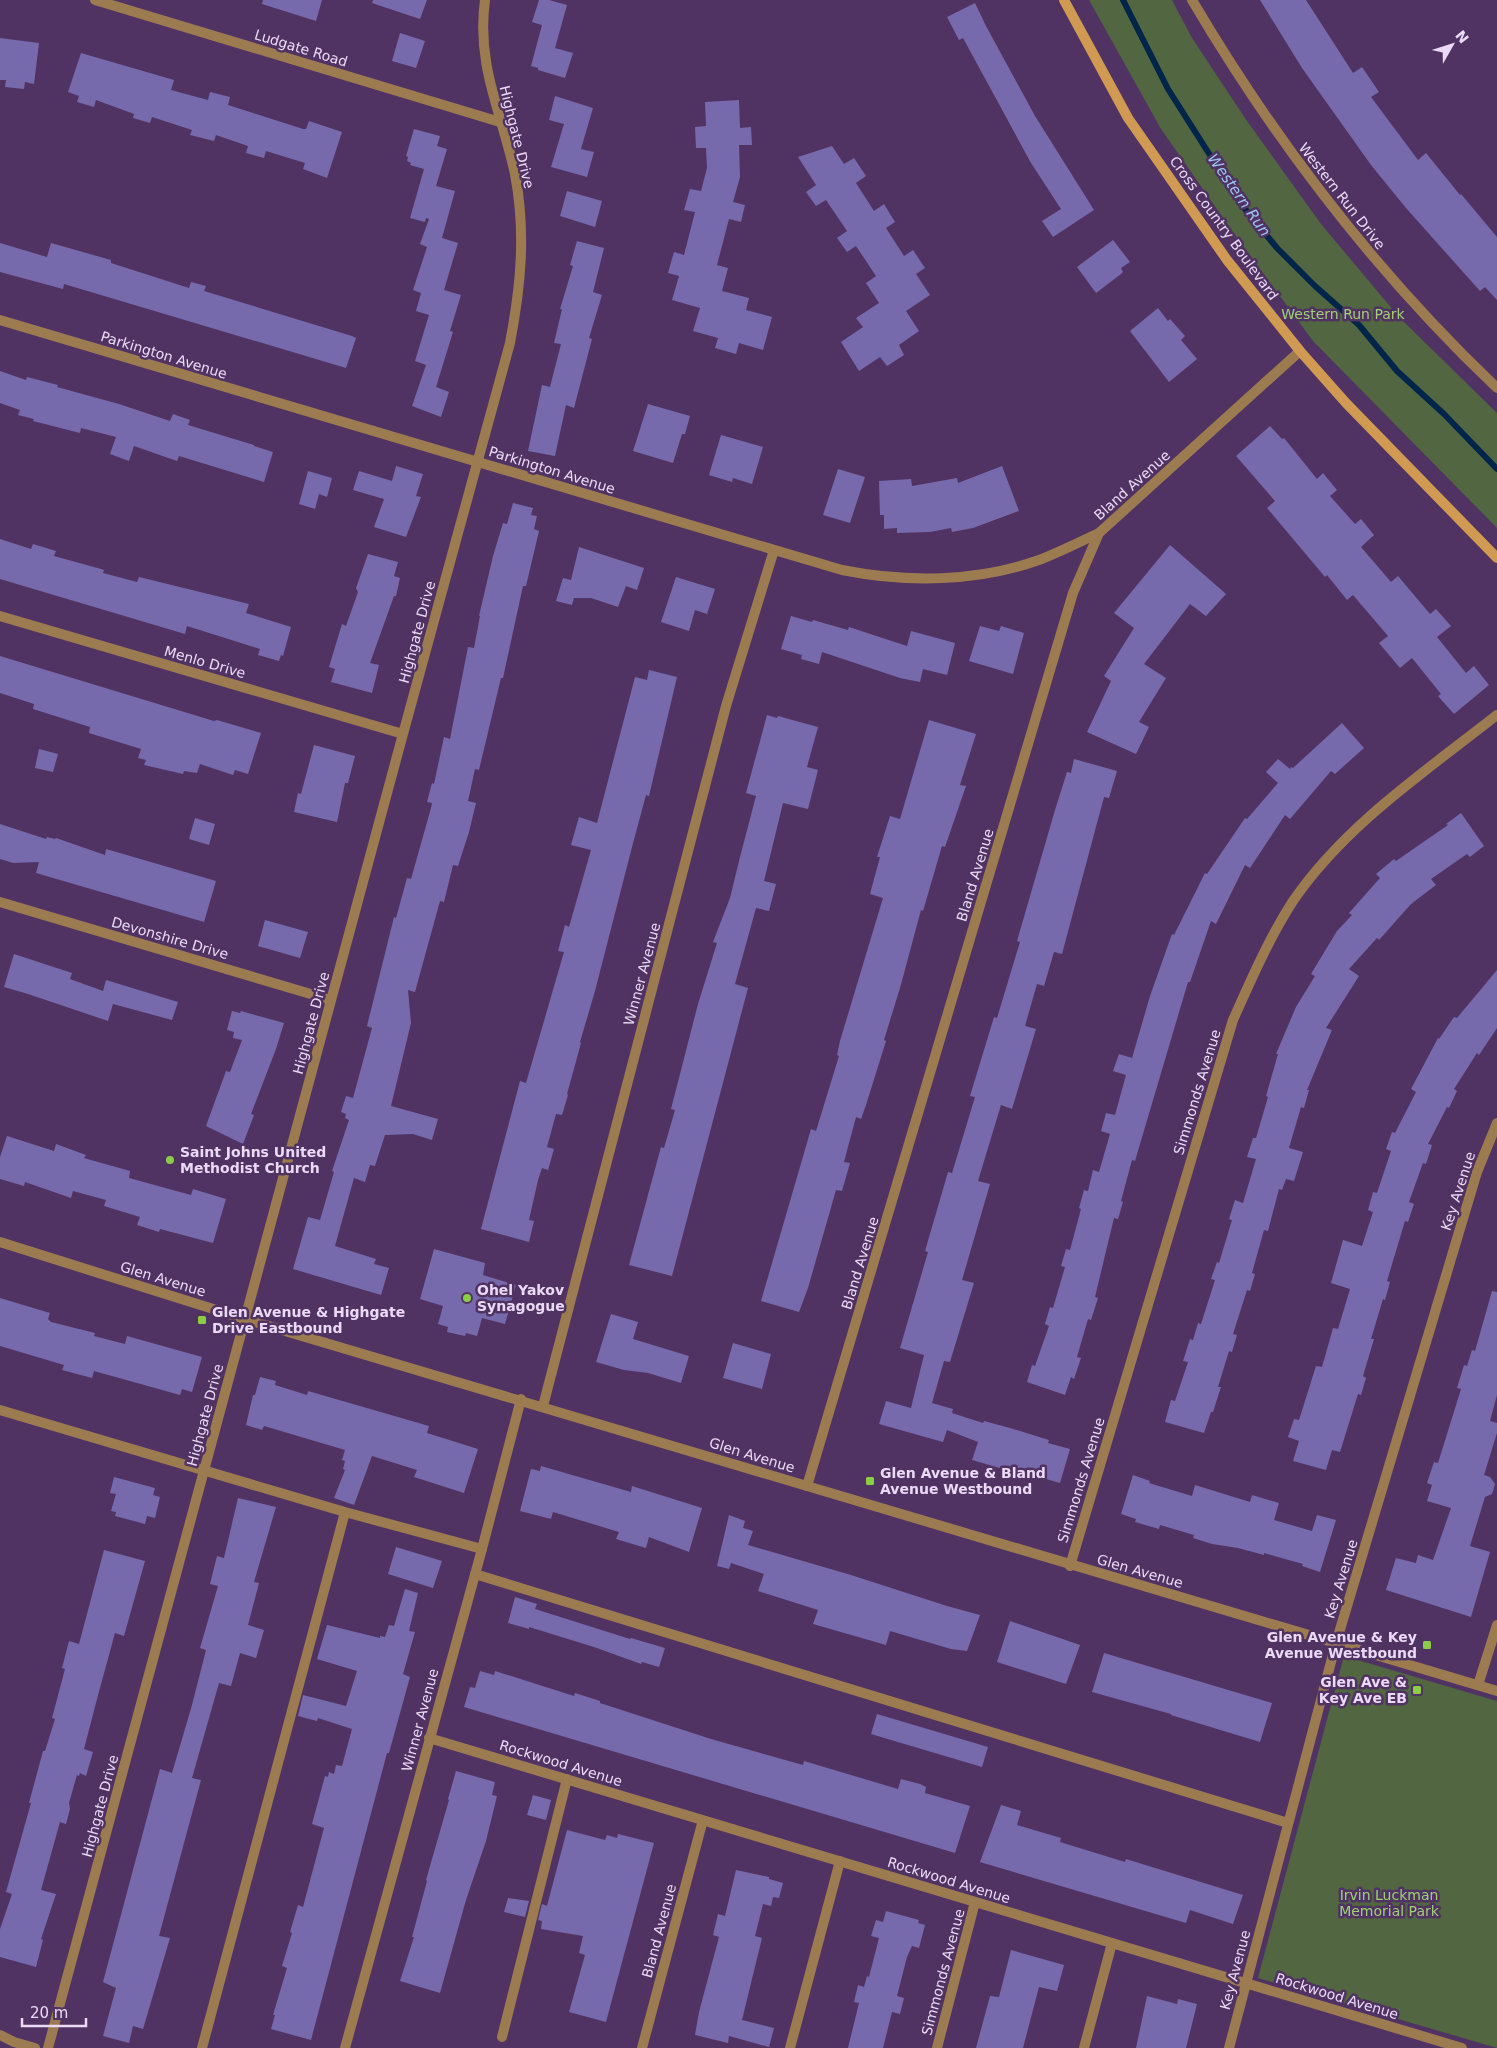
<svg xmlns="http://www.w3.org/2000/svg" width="1497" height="2048" font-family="'DejaVu Sans',sans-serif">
<rect width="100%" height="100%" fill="#503362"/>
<path fill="#516641" d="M1089 0H1172L1192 38 1247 121 1321 224 1399 317 1497 413V528L1313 341 1235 235 1161 129Z
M1344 1656 1497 1701V2048L1258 1978Z"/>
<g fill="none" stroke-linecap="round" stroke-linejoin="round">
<path stroke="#00254a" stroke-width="6" d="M1123 0 1168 89 1241 204 1277 248 1315 286 1359 325 1397 371 1444 414 1497 469"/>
</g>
<path fill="#776aac" d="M263 0H322L316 21 262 4Z
M373 0H427L420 19 372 3Z
M539 0H549L567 5 555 48 573 53 565 78 538 70V68L531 66 542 25 532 22Z
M1260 0H1306L1353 73 1362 67 1379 92 1371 97 1418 160 1426 153 1460 195 1461 194 1497 237V300L1485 287 1480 291 1406 208 1371 165 1302 68Z
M975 3 986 26 1035 116 1094 210 1053 237 1042 221 1061 209 1031 163 963 38 959 40 947 17Z
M400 33 425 41 416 68 392 61Z
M0 38 39 43 34 84 25 82 24 89 5 87 6 80H0Z
M81 53 174 80 171 90 208 100 210 92 230 97 228 105 303 129H306L309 121 342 132 327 178 303 169 305 163 266 151 264 158 246 153 248 146 216 135 214 141 190 135 192 130 152 117 150 123 133 118 134 114 96 100 94 107 77 102 79 96 68 92Z
M555 96 593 108 581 149 594 152 587 177 551 167 564 124 549 120Z
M739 100 740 128 751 127 752 145H739L740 177 733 202 745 205 741 222 729 219 717 265 728 268 722 291 749 298 746 310 772 317 763 350 739 343 736 354 715 348 718 338 693 331 700 308 672 300 679 276 668 273 674 252 684 255 695 212 684 210 690 189 701 191 707 168 706 148H696L695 127 706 126 705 102Z
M414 129 440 136 437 146 447 149 436 186 455 191 442 238 458 243 444 290 461 295 450 331 453 332 436 387 449 392 441 417 412 406 426 365 415 361 429 315 416 311 421 293 413 290 427 247 420 244 429 219 426 218 425 222 410 218 424 169 410 165 411 163 407 161 408 157 406 156Z
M832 146 844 164 854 158 866 176 856 183 874 211 884 204 895 222 886 228 904 256 913 250 925 268 916 274 930 295 906 311 919 331 899 345 904 355 887 366 880 357 859 371 841 342 863 327 856 318 879 303 866 283 876 276 856 246 847 252 837 238 847 231 826 200 816 206 806 192 816 185 798 157Z
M567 191 602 201 595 227 560 216Z
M1113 240 1130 262 1121 268 1123 272 1121 274 1096 293 1077 267Z
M577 241 604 248 593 292 602 295 589 338 592 339 574 408 566 405 555 456 528 451 542 385 550 387 561 344 554 343 562 309H560L573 266 570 265Z
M0 243 47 257 51 243 111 260V263L189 288 191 282 206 286 204 291 352 336 356 338 346 368 64 284 63 289 0 272Z
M1158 308 1168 321 1170 319 1185 336 1181 340 1197 359 1169 382 1130 331Z
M0 371 26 380 27 377 58 385 57 387 119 404 170 421 173 414 190 420 188 425 254 445V446L273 452 264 482 179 456 177 461 134 446 129 461 110 454 116 437 81 428 80 433 33 421 34 419 18 415 20 410 0 403Z
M648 404 690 416 685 434H682L673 463 633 451Z
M1270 426 1282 439 1284 438 1317 479 1323 473 1337 490 1330 496 1355 524 1361 519 1374 535 1361 547 1391 582 1398 576 1430 614 1436 609 1451 626 1437 637 1466 673 1474 666 1489 685 1454 714 1438 696 1441 694 1412 658 1400 668 1379 643 1388 636 1353 595 1347 600 1327 575 1325 577 1267 508 1275 501 1236 456Z
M721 435 763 447 752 484 733 478 732 482 709 475Z
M396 466 423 474 416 496 421 497 406 537 374 527 384 499 353 490 359 471 392 481Z
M1002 466 1019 511 973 528 952 532 951 528 930 532 897 533V528L884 529V515H880L879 481 911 479 912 486 957 478 958 483Z
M838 469 865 477 850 523 823 515Z
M308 471 332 478 327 497 319 494 315 509 299 504Z
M513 503 533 508 531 515 537 516 534 529 539 531 526 586H523L503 678H501L479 770 475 769 468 801 476 803 469 832 458 866 453 865 444 902 440 901 415 992 408 990 411 1023 391 1106 438 1119 432 1140 413 1134 385 1135 375 1166 370 1165 365 1182 354 1178 335 1246 376 1259 374 1264 389 1268 381 1295 293 1269 308 1217 320 1220 334 1172 332 1171 349 1120 345 1118 346 1114 341 1112 346 1096 353 1098 372 1028 367 1026 394 917 396 918 407 878 411 879 431 808 432 803 427 802 432 783 434 784 444 737 450 739 468 647 474 648 480 616H479L493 556 503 523 507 524Z
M0 539 31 549 33 544 56 551 54 556 101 569 104 570 103 573 137 582 139 577 249 604 246 613 291 627 283 656 281 655 279 661 258 655 260 649 187 626 185 634 0 579Z
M1170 545 1226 594 1206 616 1190 604 1144 664 1166 678 1139 722 1149 727 1136 754 1087 732 1111 681 1104 676 1134 628 1114 613Z
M579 547 644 568 637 590 626 586 618 607 591 598H574L572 605 556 601 563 578 571 580Z
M368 554 398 562 394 576 400 578 396 596H394L370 663 379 665 372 693 331 682 335 669 329 667 342 624 346 626 358 592 356 588Z
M676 577 715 589 707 614 695 610 689 631 661 622Z
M791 616 812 622 813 620 848 630 849 627 907 646 911 631 955 643 947 675 923 669 920 682 900 678 822 652 819 664 801 659 802 655 781 649Z
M980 626 999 631 1001 626 1024 633 1013 674 969 661Z
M0 656 214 721 217 720 261 733 248 774 235 770 233 775 200 764 197 773 184 771 183 774 144 765 146 760 138 758 141 749 89 733 90 727 33 709 34 704 0 693Z
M649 670 677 677 649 796 646 795 632 847 595 991 580 1042 581 1043 567 1094 568 1095 562 1115 556 1114 547 1147 554 1149 548 1170 542 1168 538 1180 529 1220 534 1221 529 1242 481 1229 520 1081 526 1083 564 952 558 951 565 925 569 927 591 850 571 845 579 817 597 823 635 677 647 680Z
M767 715 777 718 778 716 818 727 807 767 818 770 808 809 783 803 764 881 776 884 769 911 756 908 735 984 748 988 672 1276 629 1265 661 1147 664 1148 675 1110 671 1109 698 1004 717 943 713 942 730 898 740 857 756 796 746 793Z
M929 720 976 734 960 785 966 786 945 847 942 846 923 911 921 910 900 988 884 1040 886 1041 866 1105 861 1119 856 1117 844 1162 850 1163 842 1191 836 1190 808 1288 799 1312 761 1301 811 1129 816 1131 839 1056 837 1055 840 1041 883 898 870 894 880 857H877L890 816 900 819Z
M1342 723 1364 748 1335 774 1331 771 1290 819 1285 815 1250 868 1245 865 1216 924 1211 921 1190 982H1188L1135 1161 1132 1160 1121 1201 1123 1202 1118 1219 1114 1218 1095 1297 1098 1298 1091 1320 1088 1319 1077 1357 1081 1358 1074 1379 1071 1377 1065 1395 1027 1382 1032 1365 1035 1366 1049 1326 1045 1324 1050 1307 1053 1308 1065 1267 1061 1266 1066 1249 1070 1250 1081 1209 1079 1208 1084 1190 1088 1191 1093 1170 1099 1172 1110 1134 1101 1131 1106 1113 1115 1115 1126 1075 1113 1071 1119 1054 1132 1058 1150 996 1172 934 1174 935 1205 873 1207 874 1245 818 1247 819 1278 783 1266 772 1278 759 1290 769 1291 767 1293 768Z
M314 745 355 756 348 783H345L337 822 294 812 298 793 301 794Z
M39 749 58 754 53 772 35 768Z
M1074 759 1117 771 1109 798 1104 797 1062 954 1054 952 1044 986 1037 984 1025 1026 1036 1029 1012 1109 1001 1105 978 1181 990 1184 962 1280 974 1283 950 1362 944 1361 932 1403 953 1409 952 1413 983 1423 984 1421 1010 1428 1049 1440 1048 1443 1070 1449 1060 1483 1039 1477 1038 1479 972 1460 978 1442 947 1430 943 1442 879 1424 886 1401 911 1408 924 1355 900 1348 928 1252 925 1251 948 1172 952 1173 975 1097 970 1096 994 1017 997 1018 1020 942 1017 941 1055 810 1067 772 1071 773Z
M1461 813 1484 846 1470 857 1467 854 1431 879 1436 885 1411 904 1379 940 1377 938 1349 969 1359 976 1326 1028 1332 1030 1307 1090H1309L1304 1108 1301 1107 1289 1148 1303 1152 1294 1181 1286 1179 1282 1190 1279 1189 1268 1231 1264 1230 1252 1273 1255 1274 1250 1291 1247 1290 1233 1334 1237 1335 1232 1352 1229 1351 1218 1387H1221L1213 1412H1211L1204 1433 1165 1422 1171 1400 1175 1401 1188 1362 1183 1361 1190 1339 1193 1340 1198 1323 1201 1324 1215 1280 1211 1279 1217 1262 1219 1263 1232 1220 1229 1219 1235 1200 1243 1203 1256 1159 1247 1157 1253 1138H1256L1268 1097 1266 1096 1278 1054H1276L1296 1007 1315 976 1311 974 1337 931 1352 915 1349 913 1380 878 1376 874 1394 859 1396 861 1448 825 1446 824Z
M195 818 215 824 209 845 189 839Z
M0 824 46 839 47 837 55 839 56 838 105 855 106 849 216 881 204 922 36 873 39 862 13 863 0 859Z
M265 920 308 932 300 958 258 946Z
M14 954 72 973 70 979 103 991 106 980 178 1002 172 1020 113 1004 108 1021 28 994 4 987Z
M1497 970V1028L1479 1055 1477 1053 1454 1089 1457 1091 1449 1108 1447 1107 1428 1144 1432 1145 1426 1164 1423 1163 1409 1202 1414 1204 1408 1222 1405 1221 1387 1281 1390 1282 1385 1300 1383 1299 1371 1339H1374L1363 1376 1366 1378 1361 1395 1358 1394 1340 1452 1332 1450 1326 1470 1293 1461 1299 1441 1288 1437 1294 1419 1299 1420 1316 1366 1322 1367 1333 1328 1338 1329 1350 1289 1331 1283 1343 1240 1362 1246 1373 1212 1368 1210 1373 1192 1377 1193 1391 1151 1386 1149 1392 1132 1395 1133 1416 1092 1411 1089 1438 1038 1439 1039 1454 1017 1457 1018Z
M232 1011 240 1013 241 1011 284 1023 276 1049 251 1114 254 1115 243 1144 206 1126 226 1071 230 1072 242 1040 233 1038 234 1032 227 1030Z
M7 1136 54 1151 56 1144 86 1155 84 1158 130 1171 129 1178 191 1195 193 1189 226 1199 213 1243 160 1229 159 1232 137 1225 140 1217 104 1206 106 1200 73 1191 71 1198 25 1182 24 1186 0 1179V1157Z
M434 1249 485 1263 483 1275 516 1285 505 1324 482 1318 477 1336 466 1333 465 1336 447 1332 448 1327 438 1324 443 1306 420 1299Z
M1492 1291 1497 1292V1395L1490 1421 1497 1423V1433L1484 1475 1490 1477 1495 1484 1492 1494 1485 1497 1470 1546 1490 1552 1471 1617 1386 1590 1396 1558 1416 1563 1418 1555 1433 1560 1451 1508 1427 1501 1432 1485 1427 1483 1434 1462 1438 1463 1461 1389 1457 1388 1464 1365 1467 1366 1472 1350 1475 1351Z
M0 1298 50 1313 48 1319 51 1322 95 1333 94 1336 125 1344 127 1336 202 1357 192 1392 182 1389 180 1395 94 1371 92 1378 62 1370 64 1365 0 1346Z
M611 1314 638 1322 633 1339 689 1356 681 1383 648 1373 624 1370 596 1362Z
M733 1343 771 1354 762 1389 723 1378Z
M260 1377 276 1381 275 1385 307 1395 308 1391 429 1426 427 1433 478 1449 464 1493 414 1477 417 1470 372 1456 354 1505 334 1498 345 1470 343 1469 345 1461 342 1460 345 1450 264 1426 262 1430 246 1425 253 1395H255Z
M541 1466 631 1492 632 1486 702 1508 689 1552 649 1537 646 1548 616 1539 619 1532 553 1512 551 1519 520 1511 531 1469 540 1471Z
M1133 1475 1150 1481 1149 1483 1192 1496 1195 1485 1250 1502 1252 1495 1279 1503 1274 1520 1312 1531 1317 1515 1336 1520 1320 1572 1302 1566 1303 1564 1264 1553V1555L1238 1548 1212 1544 1193 1538 1194 1535 1160 1525 1159 1529 1135 1522 1136 1519 1121 1514Z
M114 1477 155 1488 153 1495 160 1497 155 1518 147 1516 145 1524 115 1516 116 1512 111 1511 116 1494 110 1493Z
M238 1498 276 1507 254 1582 259 1583 248 1625 264 1630 256 1658 240 1653 231 1686 219 1683 192 1778 201 1780 159 1936 170 1938 143 2029 133 2026 129 2043 103 2036 116 1988 103 1982 160 1769 172 1773 192 1705 206 1650 200 1648 218 1586 210 1584 217 1556 224 1558Z
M729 1515 745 1521 743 1528 753 1531 748 1545 851 1575 947 1606 980 1615 967 1651 951 1649 890 1631 886 1645 813 1624 818 1610 758 1591 764 1574 731 1563 729 1569 717 1566Z
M396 1547 442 1561 433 1588 388 1574Z
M104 1550 145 1561 124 1636 115 1633 97 1699 84 1749 93 1752 86 1776 80 1773 79 1776 77 1775 69 1803 70 1809 66 1824 60 1822 41 1890 56 1894 41 1939 43 1940 36 1967 0 1957V1929L12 1894 6 1892 31 1803H29L43 1751H45L55 1719 52 1718 65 1669 62 1668 69 1641 79 1644Z
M405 1589 418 1593 409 1631 415 1632 403 1674 410 1677 389 1753H387L311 2040 271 2029 275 2015H273L287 1968 282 1966 292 1933 290 1932 298 1905 303 1907 324 1828 312 1824 325 1776 328 1777 329 1772 334 1774 336 1765 342 1766 352 1729 318 1718 317 1721 298 1716 303 1695 346 1706 357 1671 317 1659 327 1625 380 1638V1636L385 1637 389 1625 394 1626Z
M515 1597 537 1604 535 1609 630 1639 631 1638 665 1648 659 1667 642 1662 641 1664 594 1647 529 1627V1629L508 1623Z
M1010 1621 1080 1645 1066 1684 997 1662Z
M1104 1653 1272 1703 1260 1742 1171 1715V1714L1092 1692Z
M480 1671 494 1675 495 1671 574 1696 575 1693 600 1701V1703L711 1739 803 1765 804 1761 898 1789 901 1779 920 1784 926 1787 925 1793 970 1806 955 1853 464 1707 470 1687 475 1688Z
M877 1714 988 1747 982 1767 871 1734Z
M456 1771 495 1782 492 1795 497 1796 486 1841 466 1900 440 1993 400 1981 414 1937H412L427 1881 426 1880 449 1800 448 1799Z
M533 1795 551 1800 546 1820 527 1815Z
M1001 1805 1021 1811 1017 1825 1061 1838 1060 1842 1125 1862 1126 1859 1243 1895 1233 1924 1190 1910 1186 1923 980 1862Z
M567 1830 605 1840 607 1835 617 1838 618 1834 654 1843 606 2022 569 2012 585 1955 579 1953 583 1936 541 1929 542 1921 538 1920 542 1904 547 1906Z
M736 1870 769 1877V1879L783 1883 779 1898 773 1897 771 1906 763 1904 755 1936 762 1938 742 2020 774 2028 769 2047 729 2036 728 2043 695 2035 699 2012 719 1937 713 1935 718 1914 725 1916Z
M508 1898 529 1901 525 1917 504 1912Z
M886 1911 919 1920 918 1923 925 1925 919 1948 912 1946 907 1957 897 1996 904 1998 900 2014 892 2012 883 2048H848L859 2003 854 2002 858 1985 864 1987 867 1976 869 1977 879 1938 871 1936 876 1920 883 1922Z
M1011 1950 1064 1965 1057 1991 1039 1987 1023 2048H976L990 1996 999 1997Z
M1147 1996 1177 2004 1178 1999 1197 2004 1186 2048H1136Z"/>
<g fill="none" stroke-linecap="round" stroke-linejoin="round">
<path stroke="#9d7b50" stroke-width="10" d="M0 1410 345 1512 482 1549
M475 1574 1288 1823
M1478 1685 1497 1625
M502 2037 567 1779
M202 2048 345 1512
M790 2048 840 1861
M1084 2048 1112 1943"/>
<path stroke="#9d7b50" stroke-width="10" d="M95 0 500 122
M1192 0C1277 144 1375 272 1497 388
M0 320 842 570C907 583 977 582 1039 560 1060 552 1079 542 1099 533
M0 616 403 734
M0 902 331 1000
M543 1406 726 706 774 550
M807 1486 1073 593 1099 533 1300 351
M1070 1566 1233 1020C1251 980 1269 938 1293 901 1345 825 1426 771 1497 715
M429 1738 1462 2048
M0 2035 14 2042 35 2048
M48 2048 403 734 510 343C521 285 526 232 515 174 502 113 476 66 485 0
M345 2048 482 1549 521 1399
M642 2048 703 1820
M937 2048 975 1902
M1229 2048 1336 1643 1477 1172 1497 1123"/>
<path stroke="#9d7b50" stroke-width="10" d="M0 1242 245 1319 1497 1691"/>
<path stroke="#d09a53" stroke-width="10" d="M1064 0 1128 118 1227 260 1300 351 1346 403 1497 558"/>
</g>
<g fill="#8bce46" stroke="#503362" stroke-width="2">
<circle cx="170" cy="1160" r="5"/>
<circle cx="467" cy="1298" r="5"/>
<rect x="197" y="1315" width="10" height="10" rx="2.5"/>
<rect x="865" y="1476" width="10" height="10" rx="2.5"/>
<rect x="1422" y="1640" width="10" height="10" rx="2.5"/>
<rect x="1412" y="1685" width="10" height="10" rx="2.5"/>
</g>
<g text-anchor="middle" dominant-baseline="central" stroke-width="5" stroke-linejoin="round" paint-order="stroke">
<g font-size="14" fill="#ebdaf6" stroke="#503362">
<text transform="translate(301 48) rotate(17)">Ludgate Road</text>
<text transform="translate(517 137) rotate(76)">Highgate Drive</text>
<text transform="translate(1342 196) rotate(52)">Western Run Drive</text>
<text transform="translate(1224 228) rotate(54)">Cross Country Boulevard</text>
<text transform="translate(164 355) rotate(17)">Parkington Avenue</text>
<text transform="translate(552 470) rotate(17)">Parkington Avenue</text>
<text transform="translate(1132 485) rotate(-42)">Bland Avenue</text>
<text transform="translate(417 632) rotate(-75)">Highgate Drive</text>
<text transform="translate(205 662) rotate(16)">Menlo Drive</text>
<text transform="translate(975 875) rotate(-73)">Bland Avenue</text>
<text transform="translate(170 938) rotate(16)">Devonshire Drive</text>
<text transform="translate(642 974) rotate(-75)">Winner Avenue</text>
<text transform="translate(311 1023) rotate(-75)">Highgate Drive</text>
<text transform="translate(1197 1092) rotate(-73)">Simmonds Avenue</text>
<text transform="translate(1458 1191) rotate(-72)">Key Avenue</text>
<text transform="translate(860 1263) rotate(-73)">Bland Avenue</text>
<text transform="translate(163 1279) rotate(17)">Glen Avenue</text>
<text transform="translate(205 1415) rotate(-75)">Highgate Drive</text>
<text transform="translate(752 1455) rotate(17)">Glen Avenue</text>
<text transform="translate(1081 1480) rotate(-73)">Simmonds Avenue</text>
<text transform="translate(1140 1571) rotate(16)">Glen Avenue</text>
<text transform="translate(1341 1579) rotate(-73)">Key Avenue</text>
<text transform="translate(420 1720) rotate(-75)">Winner Avenue</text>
<text transform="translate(561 1763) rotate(17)">Rockwood Avenue</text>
<text transform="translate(100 1806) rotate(-75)">Highgate Drive</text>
<text transform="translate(949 1880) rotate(17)">Rockwood Avenue</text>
<text transform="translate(659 1931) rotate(-75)">Bland Avenue</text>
<text transform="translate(1235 1970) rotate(-75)">Key Avenue</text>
<text transform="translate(943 1972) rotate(-75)">Simmonds Avenue</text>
<text transform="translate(1337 1996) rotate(17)">Rockwood Avenue</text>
</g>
<g font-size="14" fill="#9fd175" stroke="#503362">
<text x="1343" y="314">Western Run Park</text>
<text x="1389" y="1895">Irvin Luckman<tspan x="1389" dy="16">Memorial Park</tspan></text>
</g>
<g font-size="14" font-weight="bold" fill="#ebdaf6" stroke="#503362" text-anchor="start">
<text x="180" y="1152">Saint Johns United<tspan x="180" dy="16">Methodist Church</tspan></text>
<text x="477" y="1290">Ohel Yakov<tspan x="477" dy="16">Synagogue</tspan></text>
<text x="212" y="1312">Glen Avenue &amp; Highgate<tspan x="212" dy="16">Drive Eastbound</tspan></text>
<text x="880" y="1473">Glen Avenue &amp; Bland<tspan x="880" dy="16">Avenue Westbound</tspan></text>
<text x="1417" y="1637" text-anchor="end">Glen Avenue &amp; Key<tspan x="1417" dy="16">Avenue Westbound</tspan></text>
<text x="1407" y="1682" text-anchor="end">Glen Ave &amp;<tspan x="1407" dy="16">Key Ave EB</tspan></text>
</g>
<g font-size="15" font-style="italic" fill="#9dc6f4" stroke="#503362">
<text transform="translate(1239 195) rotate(55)">Western Run</text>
</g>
</g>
<g transform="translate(1452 45) rotate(51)" stroke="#503362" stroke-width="4" paint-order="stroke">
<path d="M0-4L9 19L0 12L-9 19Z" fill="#ebdaf6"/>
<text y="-8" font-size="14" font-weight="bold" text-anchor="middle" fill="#ebdaf6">N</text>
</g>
<path d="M22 2018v8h64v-8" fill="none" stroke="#ebdaf6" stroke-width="2.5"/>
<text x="30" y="2018" font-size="15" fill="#ebdaf6" stroke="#503362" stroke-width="4" paint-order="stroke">20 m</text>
</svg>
